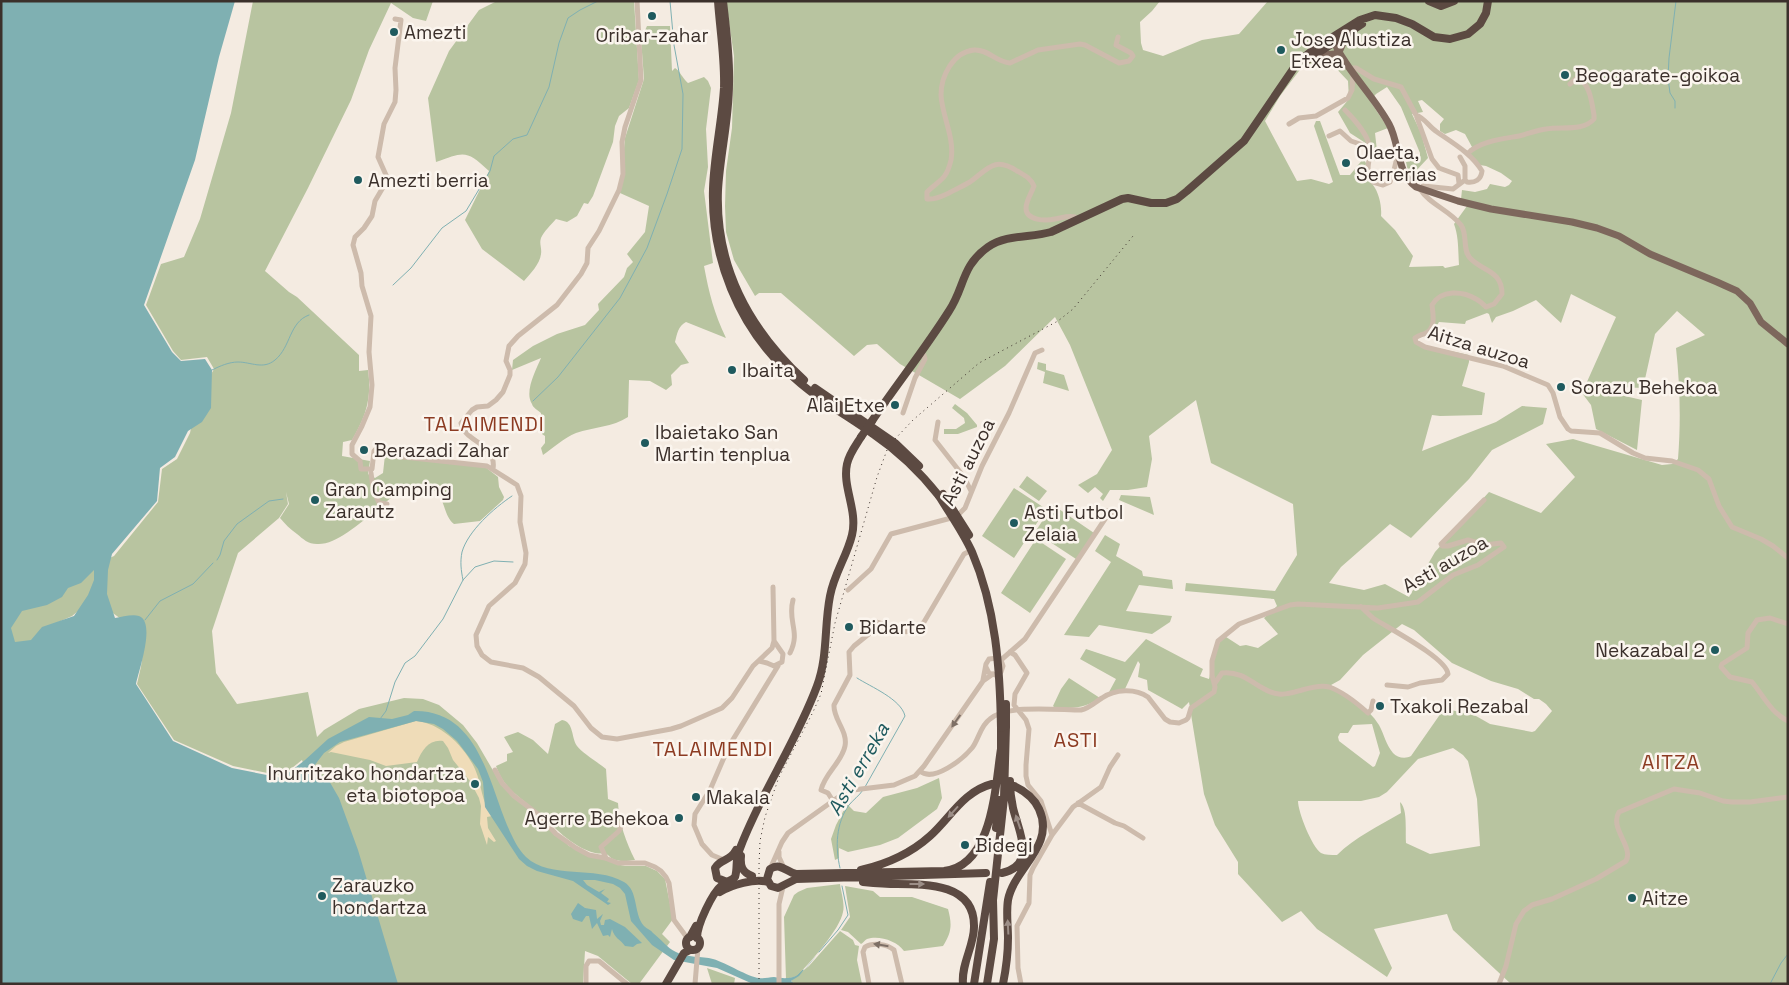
<svg xmlns="http://www.w3.org/2000/svg" width="1789" height="985" font-family="'Space Grotesk',sans-serif">
<rect width="100%" height="100%" fill="#f4ebe1"/>
<path fill="#b8c4a0" fill-rule="evenodd" d="M253 1H433L426 21 413 18 391 3 369 50 351 100 308 188 265 271 289 292 297 297 359 355V371L368 370C372 398 366 416 352 440L343 442 342 456 370 461 368 474 375 478 383 473 385 455 484 466 498 477 499 487 504 497 503 500 480 521 454 524C445 517 445 504 439 495 437 492 432 489 429 487V484C423 484 416 483 410 486 384 497 345 546 317 544 308 544 303 539 297 534 290 529 285 524 280 518L289 504 286 492 288 504 279 518 238 553 212 631 216 673 237 704 308 692 317 737 324 730 359 709 404 698 423 699 439 705 463 725 477 743 498 779 569 846 616 864 625 866H646L657 871 665 879 673 919 662 934 670 942 639 984H632L598 956 585 951 583 984H378L302 760 282 776 233 766 174 740 137 684C140 671 144 658 142 645 139 628 106 609 93 599L72 616 54 624 31 642 1 648V619L85 569 114 556 158 502 162 469 177 459 190 433 197 400 214 369 207 357 181 360 173 351 146 305 161 264 184 257 200 219 231 113Z
M497 1H634L639 80 629 108 619 116 615 126 613 142 593 196 588 204 584 203 577 216 567 222 556 219C551 225 544 231 541 238 539 244 542 248 541 254 540 264 530 274 524 281L482 249 465 220 489 171C466 149 464 152 436 162L428 98 449 51 479 10Z
M726 1H1160L1152 11 1140 22 1141 43 1143 50 1163 56 1202 40 1239 34 1268 1H1788V984H1511L1453 930 1447 914 1374 929 1392 968 1387 977 1317 929 1301 911 1282 922 1238 874V862L1215 825 1204 794 1189 702 1182 709 1148 690 1147 680 1138 677 1140 664 1138 661 1125 689 1109 692 1116 679 1080 659 1086 649 1125 662 1146 639 1203 669 1200 676 1209 679 1214 655 1223 635 1240 646 1246 645 1258 648 1278 634 1264 618 1277 606 1274 599 1185 591 1186 583 1275 591 1297 555 1293 504 1211 463 1196 400 1149 436 1152 459 1147 487 1128 490H1110L1103 501 1100 498 1103 494 1095 487 1088 493 1078 485 1097 474 1112 450 1070 345 1055 317 1005 366 960 399 900 364 877 344 867 345 854 356 781 293H759L755 296 734 260 726 232 725 206 726 171 732 128 734 56ZM1322 60 1331 63 1348 81 1349 99 1338 112 1350 133 1367 144 1368 159 1375 161 1377 151 1375 133 1388 128 1370 101 1376 94 1387 87 1401 107 1420 153V157L1406 162 1408 171 1413 174 1428 158 1421 133 1412 114 1423 112 1418 101 1422 100 1444 119 1440 124V131L1445 134 1456 130 1465 134 1472 147 1469 149 1470 155 1480 165 1486 166 1501 173 1512 181 1509 185 1505 187 1490 184 1487 189 1475 192 1462 190 1461 199 1467 206 1454 224C1459 238 1458 251 1459 265L1445 268 1443 266 1409 267 1413 256 1395 230 1381 216C1382 206 1379 193 1373 185 1368 177 1364 174 1366 163L1363 159 1350 175H1340L1320 121H1316L1314 126 1333 182 1329 184 1311 179 1297 181 1265 121 1280 96 1302 67ZM1571 294 1616 317 1582 393 1591 405 1596 429 1637 450 1642 400 1616 394 1618 387 1643 388 1655 334 1677 311 1705 335 1676 348C1680 386 1681 421 1678 459L1672 464 1662 465 1573 439 1546 444 1575 477 1541 513 1489 492 1435 552 1409 597 1385 584 1364 590 1329 583 1341 567 1390 524 1411 538 1469 479 1492 450 1543 424 1547 408 1522 406 1496 422 1422 451 1432 415 1440 416 1482 415 1485 393 1462 386 1469 362V355L1423 345 1416 339 1433 332 1439 322 1465 324 1466 321 1487 313 1489 314 1492 323 1496 317 1513 311 1536 300 1561 323ZM1402 624 1414 630 1452 663 1491 681 1518 689 1534 699H1539L1546 704 1552 711 1535 731 1532 732 1490 724 1476 716 1447 709 1441 713 1411 756C1406 759 1397 758 1393 753 1386 745 1384 734 1379 725 1368 707 1348 697 1331 685L1340 680 1363 655ZM1372 724 1380 753 1375 766 1373 767 1339 741 1338 737 1340 733H1348L1353 725ZM1453 748 1463 755 1468 761 1477 799 1480 846 1430 854 1406 843C1405 831 1408 809 1400 802L1401 813C1379 826 1355 837 1337 855 1331 855 1325 855 1321 853 1312 847 1298 812 1298 801H1361L1379 797 1387 792 1418 759Z
M647 26H670L672 71 675 68C681 72 682 78 688 83L704 77 708 81 711 88 706 129 708 167 704 191 713 263 704 266C709 293 714 313 726 338L686 322C678 326 677 334 675 342L689 363 681 365 671 375 672 385 666 390 650 381 629 380 628 417C613 427 593 427 576 433 564 438 553 448 543 455L541 448 545 443V436L542 434 541 413C538 410 533 408 532 404 524 392 536 370 541 358L512 370 513 360 533 346 557 334 585 325 599 310 598 304 624 277 627 268 633 262 627 254 645 232 649 206 620 193 625 138 644 79 641 39Z
M1038 362 1046 364V370L1064 375 1069 391 1043 383 1045 372 1037 369Z
M955 404 967 413 977 425V427L958 434H944V429H956L965 423 964 418 952 408Z
M1027 476 1047 491 1039 501 1019 487Z
M1014 488 1046 509 1014 558 982 536Z
M1121 495 1150 497 1154 515 1119 500Z
M1053 505 1094 533 1076 559 1035 532Z
M1105 535 1120 544 1116 556 1142 571 1143 576 1172 580 1173 589 1139 585 1126 611 1172 616 1170 622 1152 634 1099 625 1089 637 1064 635 1111 562 1095 551Z
M1036 539 1066 559 1030 613 1001 593Z
M1069 678 1100 698C1083 709 1074 708 1055 708L1053 706 1061 689Z
M562 720C574 722 571 737 577 746 582 753 599 763 606 769L608 799 618 803C619 823 626 842 635 860 627 861 620 862 613 859 610 858 609 855 606 854 603 853 599 854 595 853 571 847 554 826 536 811 519 796 504 789 496 766L507 761V754L513 752 504 737 518 732 533 740 548 754 555 724Z
M939 778 942 798 937 809 898 838 880 845 848 852 839 848V858L835 860 831 839 836 825 847 804 854 811 866 813 883 797 917 788Z
M840 884C841 892 845 904 843 912 840 929 812 960 800 973L809 966 840 931 853 940 855 945 859 946 857 960 862 984H795L791 981 797 976 786 979 784 917 794 895 798 892 807 888Z
M845 886 873 891 880 897H912L948 909C952 924 952 932 943 946L904 951C897 941 879 935 867 939 865 940 863 943 861 944L848 932 841 930 850 917Z
M707 968 735 978 734 984H712Z"/>
<path fill="#efdcb8" d="M416 721C441 723 465 747 475 769 482 785 481 801 492 816L487 817 488 828 496 841 494 842 488 837 487 845 480 824 481 806 479 798 470 781 453 760 448 748 443 741C429 739 422 750 417 762L386 766 370 760 331 752 328 753 336 746 344 742Z"/>
<path fill="#7fb0b2" fill-rule="evenodd" d="M1 1H235L219 57 195 160 144 305 172 352 181 361 205 359 212 370 211 408 202 422 188 431 175 457 160 468 157 501 112 554 108 570 107 594 115 618C122 617 132 614 139 616 156 622 139 670 136 684L173 741 232 768 282 778 305 760 328 739 369 717 392 719 408 715 414 711C477 710 488 779 507 825 512 836 517 848 526 857 551 880 595 865 624 882 639 891 633 913 644 926 647 929 651 930 653 933 661 939 667 948 676 952 687 958 702 956 713 959 727 963 748 977 759 978 764 979 769 977 774 977 781 978 786 979 793 977 804 974 812 960 820 951L799 976 791 981 795 984H753L717 968 674 960 652 945 631 921 625 894 620 888 613 884 595 880H583L587 885 599 892 605 889 601 893 609 899 607 902 611 903 608 905 573 881 537 871 527 866 519 859 485 807 483 782 478 769 457 741 443 729 434 724 416 721 340 742 324 753 311 770 328 779 339 798 358 850 398 984H1ZM94 570V580L88 595 74 616 42 627 31 640 15 642 11 628 22 611 47 605 62 597 68 588 81 583Z
M578 903 585 908 596 910 597 919 603 914 600 921 601 925H604L605 920 610 919 625 927 642 943 637 944 633 947 625 946C621 940 614 938 612 929L610 937 608 935 603 936 597 923 592 929 589 916H586L582 922 573 919 571 914Z"/>
<g fill="none" stroke-linecap="round" stroke-linejoin="round">
<path stroke="#7fb0b2" stroke-width="1" d="M1675 108V101L1670 93 1668 78 1669 58 1676 1
M393 285 411 268 442 228 466 211 490 171 494 156 513 139 527 135 549 87 559 43 568 18 580 10 598 1
M212 370C220 366 229 362 238 362 251 362 263 370 275 360 291 347 289 322 309 315
M533 401 558 377 620 298 647 248 667 194 682 149 683 94 674 45 670 1
M217 560 220 555 224 541 237 524 269 501 283 499
M463 580C461 570 460 562 462 552 468 531 494 508 512 496
M145 620 160 601 193 584 213 563
M857 678C871 687 901 699 905 716L865 787
M380 719 386 711 395 682 405 663 415 656 443 619 463 580 475 567 494 561 513 562
M840 868C835 847 836 823 849 805 853 800 859 796 863 790
M819 952 838 930 848 915 842 886
M797 976 803 970
M1770 984 1781 963 1788 954"/>
<path stroke="#cdbbac" stroke-width="5" d="M395 19 401 20 395 68 396 90 395 102 384 124 378 157 386 175 385 184 375 201 372 216 364 228 355 237 353 245 361 273 362 286 371 316 369 352 372 385 370 407 362 426 352 445V454L360 461 361 469H372L374 451 377 448 394 456 487 466 517 485 521 496 520 522 526 553 525 564 515 583 489 606 476 635 477 646 482 655 491 662 523 668 539 677 574 706 591 728 602 737 617 739 671 729 681 726 722 708 732 698 753 666 772 648 774 641 773 587
M1350 68H1356L1374 79 1401 87 1416 115 1432 159 1439 168 1458 175 1459 183
M1345 110C1353 118 1367 134 1369 145 1373 158 1362 170 1373 182L1383 185 1390 182 1394 170 1398 153
M1416 115C1425 118 1429 127 1437 132 1453 143 1472 154 1482 171 1481 180 1475 183 1467 182L1465 180 1453 189 1423 186
M1289 124 1299 118 1316 116 1348 98 1352 90 1353 74
M1329 136 1340 131 1351 141 1363 145 1370 150
M1468 153C1481 141 1502 139 1519 136 1528 134 1537 130 1546 129 1561 126 1583 132 1594 119V115C1592 104 1590 82 1577 78L1570 84
M1460 157 1465 166V180
M1420 189C1429 204 1449 210 1461 225 1468 235 1462 249 1470 258 1483 272 1502 270 1502 294L1494 304 1486 307C1483 304 1480 301 1476 299 1463 291 1441 289 1432 305 1433 313 1436 328 1426 333 1422 335 1419 335 1415 338L1416 342 1425 347 1503 366 1548 385 1553 393 1560 417 1568 429 1571 431 1600 433 1633 453 1645 458 1672 461 1698 470 1709 479 1719 506 1732 527 1761 539 1773 546 1788 558
M1077 220 1075 217C1068 215 1062 218 1055 219 1046 221 1026 221 1026 208 1026 201 1032 192 1034 186 1031 178 1024 175 1017 171 994 156 988 169 970 182 963 186 956 189 949 193 942 196 936 200 927 199V192C940 179 946 181 951 160 955 138 942 116 941 95 941 76 953 52 974 50 988 49 996 62 1010 63L1038 50 1080 44 1085 45 1119 63 1129 61 1133 56 1131 53 1116 45 1118 37
M903 413 915 378 925 359 924 355 921 353
M938 422 935 440 964 477 971 491
M493 469C497 443 465 443 461 423L472 410 477 407 488 406 496 400 503 392 510 375V370L506 361 509 346 518 336 557 305 581 274 587 263 588 248 599 231 619 190 623 174 622 142 625 127 641 80 637 1
M371 473C372 484 374 493 379 503L387 504
M1105.5 514a3.5 3.5 0 1 1 7 0a3.5 3.5 0 1 1-7 0Z
M955 518 965 508 982 466 1009 413 1035 353 1042 350
M848 590 871 569 891 534 955 517
M1361 607C1365 610 1369 615 1373 618 1388 628 1447 658 1448 674L1442 680 1420 683 1408 687 1387 685
M1788 624 1770 618 1757 620 1748 633 1747 648 1722 664 1721 667 1730 677 1752 682C1763 695 1771 713 1788 721
M1010 652 1015 655 1027 673 1015 694 1014 705 1026 720 1029 729 1026 765V776L1028 785 1041 801 1052 835 1033 868 1030 875 1029 903 1017 926 1018 968 1021 984
M790 653C801 631 787 622 793 600
M1001 660 1025 639 1107 516
M759 661 767 663 774 666 782 662 783 654 774 641
M983 680 986 664 989 659 998 658 1001 660 1003 666 1001 672 995 675 989 673 986 667
M1215 683 1222 673C1247 670 1258 692 1279 694 1287 695 1295 692 1302 690 1309 688 1322 685 1329 687 1341 691 1358 704 1368 713L1371 710 1373 701
M495 770 502 783 514 796 539 815 556 834 576 848 589 855 605 858 618 863H645L655 867 661 871 666 877 669 883 674 920 688 939
M920 771C933 783 963 759 972 748 979 739 980 726 990 719 1008 704 1058 710 1081 710 1090 708 1095 702 1102 698 1115 689 1135 688 1148 697L1165 719 1170 722 1179 723 1186 720 1188 718 1191 708 1214 692 1215 687 1212 675V661L1218 641 1239 624 1290 605 1298 604 1378 608 1418 602 1453 575 1478 565 1504 547 1501 543 1485 545 1468 540 1448 546H1442L1441 544 1484 500
M833 801 828 793 821 790C825 773 842 762 845 746 848 731 833 719 834 705L850 675 849 652 854 646 870 633 876 622C899 627 904 641 924 622L964 554 972 550
M1078 803 1115 823 1124 826 1143 838
M606 818 618 823 621 826 619 831 601 847 606 858
M1052 835 1073 807 1101 787 1110 767 1118 755
M779 852V857L784 868
M724 860 712 855 702 844 694 825 695 814 710 790 729 746 778 666
M770 869 782 842 788 833 844 793 853 790 894 785 915 776 924 766 983 681 993 674
M586 984V966L589 961H599L627 984
M695 984 698 948
M779 984V904L783 887
M869 984 863 952 865 947C873 942 887 944 894 950L902 984
M1499 984 1506 966 1516 924 1524 911 1532 905 1552 899 1596 879 1626 861C1634 847 1609 828 1619 812L1674 789 1700 793 1723 801 1732 802H1750L1788 797"/>
<path stroke="#7d675c" stroke-width="7" d="M1335 42C1336 50 1342 56 1346 63 1359 83 1377 102 1389 124 1400 144 1396 172 1416 187L1458 201 1491 209 1572 222 1597 228 1619 236 1650 254 1717 282 1737 291 1750 303 1761 322 1788 344
M1335 54 1339 52 1343 43 1351 33
M1315 56 1334 54 1341 58"/>
<path stroke="#5c4a42" stroke-width="8" d="M718 1C720 30 725 59 724 88 722 122 714 155 713 189 711 258 738 325 788 372 813 397 845 414 873 434 898 451 920 472 939 496
M723 1C726 29 730 56 729 84 729 120 720 154 718 190 715 266 749 329 804 380
M1429 1 1441 6 1454 1
M1306 61 1362 24
M815 388 895 443 919 466
M872 421C897 384 925 349 949 311 965 287 961 266 988 247 1007 234 1030 238 1051 232L1122 199 1128 198 1151 203H1166L1177 199 1187 191 1244 141 1298 62 1317 47 1360 20 1375 15 1396 18 1412 24 1434 37 1450 39 1468 34 1480 24 1486 13 1488 1
M1001 754V728
M996 828 999 800
M741 856C740 866 742 872 752 876
M861 870C887 864 910 854 930 836 950 818 964 791 992 784
M986 873 796 879 778 888 771 886 767 879 770 869C781 862 786 872 796 874L944 871C993 866 995 786 1001 749
M1002 873C1038 865 1018 830 1013 808 1011 799 1010 790 1010 781
M727 882 717 878 715 868C721 858 730 862 736 850
M863 882C874 883 886 884 897 884 928 884 975 884 974 927 974 946 961 964 963 984
M720 892C731 885 755 878 768 882
M686 943a7 7 0 1 1 14 0a7 7 0 1 1-14 0Z
M690 937 696 926
M697 938C697 925 712 893 722 885 727 881 731 881 735 877 738 868 735 860 739 851 760 794 796 743 817 686 828 657 824 626 830 596 834 574 847 556 852 535 858 510 842 487 847 464 849 454 856 445 861 437
M666 984 684 953 690 950
M974 984 990 882
M987 984 994 939 993 900 1004 798 1006 726
M1003 984C1006 969 1008 953 1008 938 1008 925 1006 912 1008 900 1014 868 1056 846 1039 809 1034 798 1025 791 1014 786"/>
<path stroke="#3b302b" stroke-width="1" stroke-dasharray="1 4" stroke-linecap="butt" d="M895 439 913 420 979 363 1058 321 1073 309 1133 236
M759 984V865L760 841 765 817 779 777 813 712 821 694 835 623 877 477 887 450"/>
<path stroke="#5c4a42" stroke-width="8" d="M861 437 872 421
M943 494 969 535
M939 496C950 514 963 532 972 552 996 608 1000 669 1001 728
M1006 704V726"/>
</g>
<defs><path id="oneway-solid" d="M-6-.8H1V-3.2L6.5 0L1 3.2V.8H-6Z" transform="scale(1.25)"/></defs>
<g fill="#7d6f65">
<use href="#oneway-solid" transform="translate(956 721) rotate(125)"/>
<use href="#oneway-solid" transform="translate(881 945) rotate(-171)"/>
</g>
<g fill="#9c8e87">
<use href="#oneway-solid" transform="translate(953 812) rotate(132)"/>
<use href="#oneway-solid" transform="translate(1018 822) rotate(-109)"/>
<use href="#oneway-solid" transform="translate(917 884)"/>
<use href="#oneway-solid" transform="translate(1008 927) rotate(-93)"/>
</g>
<g fill="#1f5a5e" stroke="#fbf5ee" stroke-width="2">
<circle cx="652" cy="16" r="5"/>
<circle cx="394" cy="32" r="5"/>
<circle cx="1281" cy="50" r="5"/>
<circle cx="1565" cy="75" r="5"/>
<circle cx="1346" cy="163" r="5"/>
<circle cx="358" cy="180" r="5"/>
<circle cx="732" cy="370" r="5"/>
<circle cx="1561" cy="387" r="5"/>
<circle cx="895" cy="405" r="5"/>
<circle cx="645" cy="443" r="5"/>
<circle cx="364" cy="450" r="5"/>
<circle cx="315" cy="500" r="5"/>
<circle cx="1014" cy="523" r="5"/>
<circle cx="849" cy="627" r="5"/>
<circle cx="1715" cy="650" r="5"/>
<circle cx="1380" cy="706" r="5"/>
<circle cx="475" cy="784" r="5"/>
<circle cx="696" cy="797" r="5"/>
<circle cx="679" cy="818" r="5"/>
<circle cx="965" cy="845" r="5"/>
<circle cx="322" cy="896" r="5"/>
<circle cx="1632" cy="898" r="5"/>
</g>
<g text-anchor="middle" dominant-baseline="central" stroke-width="5" stroke-linejoin="round" paint-order="stroke">
<g font-size="19" fill="#3b302b" stroke="#fbf5ee" text-anchor="start">
<text x="404" y="32">Amezti</text>
<text x="652" y="35" text-anchor="middle">Oribar-zahar</text>
<text x="1291" y="39">Jose Alustiza<tspan x="1291" dy="22">Etxea</tspan></text>
<text x="1575" y="75">Beogarate-goikoa</text>
<text x="1356" y="152">Olaeta,<tspan x="1356" dy="22">Serrerias</tspan></text>
<text x="368" y="180">Amezti berria</text>
<text x="742" y="370">Ibaita</text>
<text x="1571" y="387">Sorazu Behekoa</text>
<text x="885" y="405" text-anchor="end">Alai Etxe</text>
<text x="655" y="432">Ibaietako San<tspan x="655" dy="22">Martin tenplua</tspan></text>
<text x="374" y="450">Berazadi Zahar</text>
<text x="325" y="489">Gran Camping<tspan x="325" dy="22">Zarautz</tspan></text>
<text x="1024" y="512">Asti Futbol<tspan x="1024" dy="22">Zelaia</tspan></text>
<text x="859" y="627">Bidarte</text>
<text x="1705" y="650" text-anchor="end">Nekazabal 2</text>
<text x="1390" y="706">Txakoli Rezabal</text>
<text x="465" y="773" text-anchor="end">Inurritzako hondartza<tspan x="465" dy="22">eta biotopoa</tspan></text>
<text x="706" y="797">Makala</text>
<text x="669" y="818" text-anchor="end">Agerre Behekoa</text>
<text x="975" y="845">Bidegi</text>
<text x="332" y="885">Zarauzko<tspan x="332" dy="22">hondartza</tspan></text>
<text x="1642" y="898">Aitze</text>
</g>
<g font-size="19" fill="#3b302b" stroke="#fbf5ee">
<text transform="translate(1479 347) rotate(17)">Aitza auzoa</text>
<text transform="translate(968 462) rotate(-63)">Asti auzoa</text>
<text transform="translate(1445 564) rotate(-30)">Asti auzoa</text>
</g>
<g font-size="20" letter-spacing="1" fill="#8c3b22" stroke="#fbf5ee">
<text x="484" y="424">TALAIMENDI</text>
<text x="1076" y="740">ASTI</text>
<text x="713" y="749">TALAIMENDI</text>
<text x="1671" y="762">AITZA</text>
</g>
<g font-size="20" font-style="italic" fill="#1f5a5e" stroke="#fbf5ee">
<text transform="translate(858 769) rotate(-60)">Asti erreka</text>
</g>
</g>
<rect width="1789" height="985" fill="none" stroke="#3b302b" stroke-width="5"/>
</svg>
